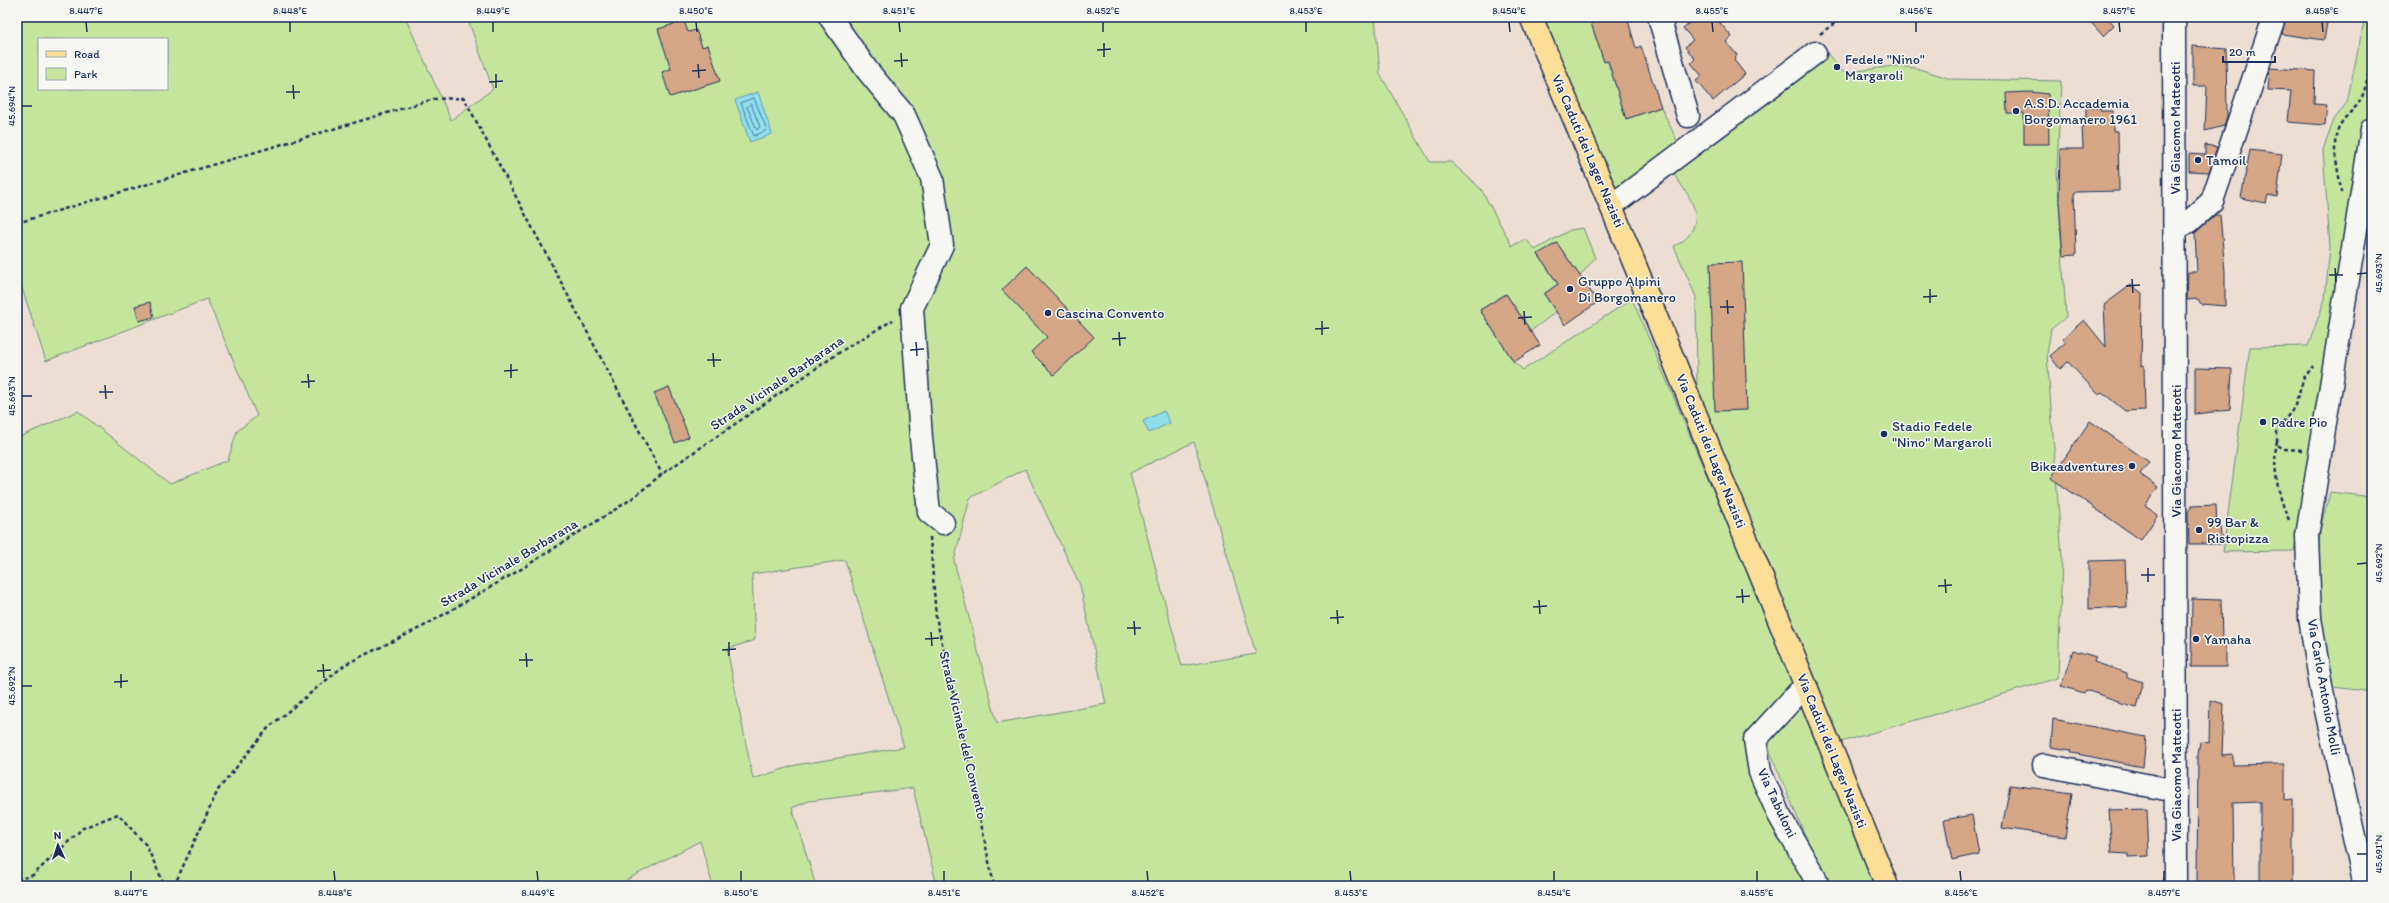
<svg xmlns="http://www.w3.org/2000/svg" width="2389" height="903" font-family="Itim,sans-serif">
<rect width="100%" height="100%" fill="#ecded2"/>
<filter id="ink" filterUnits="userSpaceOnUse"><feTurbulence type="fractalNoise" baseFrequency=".025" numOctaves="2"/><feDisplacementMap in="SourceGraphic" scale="8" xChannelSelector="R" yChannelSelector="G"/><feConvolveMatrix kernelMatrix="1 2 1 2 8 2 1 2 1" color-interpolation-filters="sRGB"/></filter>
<g filter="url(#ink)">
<path fill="#c5e59d" stroke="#708a7e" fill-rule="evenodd" d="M17 17H405L451 120 493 89 467 17H1375L1380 74 1430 162H1451L1481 189 1512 246 1526 239 1535 250 1570 230 1583 228 1595 258 1580 276 1557 243 1538 254 1558 284 1544 294 1556 312 1531 331 1506 294 1480 310 1514 362 1523 370 1632 299 1792 676 1875 886H1826L1766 742 1748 747 1812 886H937L913 788 809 801 792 808 816 886H713L700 841 615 886H17V438L78 411 170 484 228 460 237 431 257 416 207 299 46 361 17 273ZM39 39H167V89H39ZM1194 442 1256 654 1182 666 1130 473ZM1025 469 1080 585 1106 704 997 723 954 561 970 498ZM845 560 904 747 796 765 753 779 727 649 755 640 752 574Z
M1543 17H1589L1604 61H1608L1626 119 1661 107 1680 147 1619 189 1612 186Z
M2365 17H2372V87L2312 455 2294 551 2223 552 2250 347 2308 346 2325 299 2330 247 2323 150 2334 120 2347 102Z
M1827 53 1844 73 1893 66 1916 68 1951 79 2061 81 2057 171 2066 317 2051 329 2047 354 2062 557 2058 678 1841 742 1697 391 1696 297 1674 246C1681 243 1687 239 1691 232 1705 210 1682 188 1671 170Z
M2330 492 2372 497V692L2333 687C2325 637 2314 585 2320 534 2321 520 2327 506 2330 492Z"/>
<path fill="#8fdfec" stroke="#6199b3" d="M758 92 772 134 750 142 735 100Z
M1164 411 1170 423 1149 433 1143 421Z"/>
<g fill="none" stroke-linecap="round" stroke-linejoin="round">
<path stroke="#497597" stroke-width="1" d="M754 98 767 130 754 136 741 103Z
M751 104 760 127 757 130 747 107Z"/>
</g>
<path fill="#d5a786" stroke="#1b2f5e" d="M1589 17H1627L1636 48 1641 46 1661 107 1626 119 1608 61 1604 62Z
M1696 17H1715L1732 37 1726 42 1737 55 1734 60 1745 74 1713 101 1696 81 1702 76 1691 63 1695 59 1685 47 1693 40 1683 28Z
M2086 17H2107L2114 25 2103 36Z
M2285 17H2328L2324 40 2282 34Z
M684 21 688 32 696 30 702 47 708 45 720 81 670 97 662 72 671 69 658 29Z
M2193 46 2226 49 2227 117 2224 126 2205 131 2207 86H2193Z
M2270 68 2315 71 2314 104 2327 105 2325 125 2288 122 2291 91 2268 90Z
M2031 92 2048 94 2049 144H2024V113H2007L2006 93Z
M2086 108H2101V111H2113V131H2118L2119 191 2074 192 2076 255 2063 256 2059 201 2060 149H2083L2082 124H2086Z
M2205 145 2217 147 2209 172 2189 171V154L2205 155Z
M2250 150 2282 154 2277 197 2268 195 2266 203 2241 198Z
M2215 215H2220L2225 272V306L2201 304 2198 299 2187 300 2188 272H2197L2195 233Z
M1557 243 1598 302 1565 325 1544 294 1558 284 1538 254Z
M1742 262 1747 410 1715 411 1710 263Z
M1027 266 1094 337 1054 375 1031 352 1047 337 1002 290Z
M2131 285 2142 293 2141 366 2144 365 2145 410 2125 411 2102 392 2098 394 2068 362 2060 369 2050 356 2066 342 2062 339 2084 320 2106 347 2104 305Z
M1506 294 1540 345 1514 362 1480 310Z
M150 302 154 317 139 321 135 306Z
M2195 368 2232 369 2230 410 2195 414Z
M669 387 689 437 675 443 654 393Z
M2090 421 2149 462 2140 474 2158 487 2145 506 2158 515 2141 540 2051 478Z
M2216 505 2217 528 2220 527 2222 544H2189L2188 512 2192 506Z
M2125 560 2127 607 2089 609V561Z
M2192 599 2221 600 2222 641H2226V667H2191Z
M2073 650 2096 657 2094 662 2127 673V677L2143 682 2137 708 2118 703V701L2086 690 2084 693 2061 686Z
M2210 700 2224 704 2222 755 2233 754V765L2285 764V800L2293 799V886H2260V802L2233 803 2234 886H2197L2198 755 2200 742 2209 743Z
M2053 719 2146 737 2143 767 2072 753 2071 750 2051 747Z
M2010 785 2072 793 2065 837 2002 828Z
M2147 809 2149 856 2128 857V854L2112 853 2109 810Z
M1972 815 1979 854 1952 860 1944 820Z"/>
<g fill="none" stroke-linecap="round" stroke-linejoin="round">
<defs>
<path id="minor" d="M830 17 867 70 904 115 932 178 942 245 912 308 921 438 929 512 943 523
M1659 17 1688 116
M2174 17 2176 886
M1611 206 1815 53
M2175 228 2189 222 2212 201 2273 21
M1807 689 1798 693 1755 740 1760 772 1779 815 1815 878 1818 886
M2044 765 2176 791
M2365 886 2322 692 2310 618 2307 536 2372 129"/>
<path id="major" d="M1531 17 1611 206 1887 886"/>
</defs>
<use href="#minor" stroke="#1b2f5e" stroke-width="25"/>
<use href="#major" stroke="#1b2f5e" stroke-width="25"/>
<path stroke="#1b2f5e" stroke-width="2.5" stroke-dasharray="4 3" stroke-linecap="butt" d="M1820 34 1843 17
M2341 193C2340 173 2331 151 2337 132 2341 118 2353 112 2360 101 2368 86 2369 66 2372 50
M17 223 434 99 464 98 662 474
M2277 441C2272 467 2278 496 2289 520
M2302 450 2284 449 2279 446 2277 440V430L2294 408 2304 378 2313 366
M930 537 936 617 961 726 994 886
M17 880 33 875 83 828 118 814 146 845 165 886
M174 886 218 790 269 727 346 664 424 626 523 568 630 500 662 474 843 350 893 320"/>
<use href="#minor" stroke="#f6f6f2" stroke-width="22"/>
<use href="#major" stroke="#fcde96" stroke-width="22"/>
</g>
</g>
<path fill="none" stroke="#1b2f5e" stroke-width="1.5" d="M86 22 87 32M290 22V32M493 22V32M696 22 697 32M899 22 900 32M1103 22V32M1306 22V32M1509 22 1510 32M1712 22 1713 32M1916 22V32M2119 22 2120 32M2322 22 2323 32M1104 43V57M1097 50 1111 49M901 53 902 67M894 61 908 60M698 64 699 78M692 71 706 70M496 74V88M489 82 503 81M293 85 294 99M286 92H300M22 106H32M2335 268 2336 282M2357 274 2367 273M2329 275H2343M2132 279 2133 293M2126 286 2140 285M1930 289V303M1923 297 1937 296M1727 300 1728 314M1720 307H1734M1524 311 1525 325M1518 318 1532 317M1322 321V335M1315 329 1329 328M1119 332 1120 346M1112 339 1126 338M916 342 917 356M910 350 924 349M713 353 714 367M707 360H721M511 364V378M504 371 518 370M308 374 309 388M301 382 315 381M105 385 106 399M99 392H113M22 396H32M2357 564 2367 563M2148 568V582M2141 575H2155M1945 579 1946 593M1938 586 1952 585M1742 589 1743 603M1736 597 1750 596M1539 600 1540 614M1533 607 1547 606M1337 610 1338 624M1330 618 1344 617M1134 621 1135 635M1127 628H1141M931 632 932 646M925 639 939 638M729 642V656M722 650 736 649M526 653 527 667M519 660H533M323 664 324 678M317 671 331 670M121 674V688M114 682 128 681M22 686H32M2357 854H2367M131 871V881M334 871 335 881M537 871 538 881M741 871V881M944 871V881M1147 871 1148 881M1350 871 1351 881M1554 871V881M1757 871V881M1960 871 1961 881M2164 871V881"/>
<g fill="#1b2f5e" stroke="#f6f6f2" stroke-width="1.5">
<circle cx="1837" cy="67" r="4"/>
<circle cx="2016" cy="111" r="4"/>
<circle cx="2198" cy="160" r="4"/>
<circle cx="1570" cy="289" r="4"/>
<circle cx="1048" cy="313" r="4"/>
<circle cx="2263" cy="422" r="4"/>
<circle cx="1884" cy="434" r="4"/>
<circle cx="2132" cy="466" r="4"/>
<circle cx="2199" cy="530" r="4"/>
<circle cx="2196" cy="639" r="4"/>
</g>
<g text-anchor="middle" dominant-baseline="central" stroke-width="3" stroke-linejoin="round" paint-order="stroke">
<g font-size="14" fill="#1b2f5e" stroke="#f6f6f2" text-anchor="start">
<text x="1845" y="59">Fedele "Nino"<tspan x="1845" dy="16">Margaroli</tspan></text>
<text x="2024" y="103">A.S.D. Accademia<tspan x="2024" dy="16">Borgomanero 1961</tspan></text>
<text x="2206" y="160">Tamoil</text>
<text x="1578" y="281">Gruppo Alpini<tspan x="1578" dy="16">Di Borgomanero</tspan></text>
<text x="1056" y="313">Cascina Convento</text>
<text x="2271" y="422">Padre Pio</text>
<text x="1892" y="426">Stadio Fedele<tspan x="1892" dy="16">"Nino" Margaroli</tspan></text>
<text x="2124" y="466" text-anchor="end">Bikeadventures</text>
<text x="2207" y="522">99 Bar &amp;<tspan x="2207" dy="16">Ristopizza</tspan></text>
<text x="2204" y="639">Yamaha</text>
</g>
<g font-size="14" fill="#1b2f5e" stroke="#f6f6f2">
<text transform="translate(2175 128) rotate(-90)">Via Giacomo Matteotti</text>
<text transform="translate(1588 151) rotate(67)">Via Caduti dei Lager Nazisti</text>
<text transform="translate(777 383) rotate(-34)">Strada Vicinale Barbarana</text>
<text transform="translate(1711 451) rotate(68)">Via Caduti dei Lager Nazisti</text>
<text transform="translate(2176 451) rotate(-90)">Via Giacomo Matteotti</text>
<text transform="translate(509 563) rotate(-31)">Strada Vicinale Barbarana</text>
<text transform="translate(2324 687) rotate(80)">Via Carlo Antonio Molli</text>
<text transform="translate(963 735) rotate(77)">Strada Vicinale del Convento</text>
<text transform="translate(1832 751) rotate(68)">Via Caduti dei Lager Nazisti</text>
<text transform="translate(2176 775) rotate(-90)">Via Giacomo Matteotti</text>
<text transform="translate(1777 803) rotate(65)">Via Tabuloni</text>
</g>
</g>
<rect width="2389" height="903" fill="none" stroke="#f6f6f2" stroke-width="44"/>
<rect x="38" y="38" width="130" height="52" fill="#f6f6f2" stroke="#9ea6b7"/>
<rect x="46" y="51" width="20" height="6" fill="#fcde96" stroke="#9ea6b7"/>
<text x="74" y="58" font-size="12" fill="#1b2f5e">Road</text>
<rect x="46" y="68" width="20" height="12" fill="#c5e59d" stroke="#9ea6b7"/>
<text x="74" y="78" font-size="12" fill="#1b2f5e">Park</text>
<g transform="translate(58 845) rotate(357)" stroke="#f6f6f2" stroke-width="3" paint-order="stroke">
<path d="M0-3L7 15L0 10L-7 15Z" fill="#1b2f5e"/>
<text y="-6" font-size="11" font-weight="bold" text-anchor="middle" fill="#1b2f5e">N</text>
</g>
<path d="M2223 56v6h52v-6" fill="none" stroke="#1b2f5e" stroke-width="2"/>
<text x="2229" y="56" font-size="12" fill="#1b2f5e" stroke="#f6f6f2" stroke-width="3" paint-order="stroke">20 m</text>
<rect x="22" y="22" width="2345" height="859" fill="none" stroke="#1b2f5e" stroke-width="1.5"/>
<g font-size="10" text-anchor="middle" fill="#1b2f5e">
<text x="86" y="14">8.447°E</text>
<text x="290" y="14">8.448°E</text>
<text x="493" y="14">8.449°E</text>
<text x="696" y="14">8.450°E</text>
<text x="899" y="14">8.451°E</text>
<text x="1103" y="14">8.452°E</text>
<text x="1306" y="14">8.453°E</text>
<text x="1509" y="14">8.454°E</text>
<text x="1712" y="14">8.455°E</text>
<text x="1916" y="14">8.456°E</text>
<text x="2119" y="14">8.457°E</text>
<text x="2322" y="14">8.458°E</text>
<text transform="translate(11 106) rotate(-90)" y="4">45.694°N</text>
<text transform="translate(2378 273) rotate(-90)" y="4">45.693°N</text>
<text transform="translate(11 396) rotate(-90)" y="4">45.693°N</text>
<text transform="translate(2378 563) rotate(-90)" y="4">45.692°N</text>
<text transform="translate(11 686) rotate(-90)" y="4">45.692°N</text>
<text transform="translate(2378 854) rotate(-90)" y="4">45.691°N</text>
<text x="131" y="896">8.447°E</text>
<text x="335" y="896">8.448°E</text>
<text x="538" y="896">8.449°E</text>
<text x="741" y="896">8.450°E</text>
<text x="944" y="896">8.451°E</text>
<text x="1148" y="896">8.452°E</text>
<text x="1351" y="896">8.453°E</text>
<text x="1554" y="896">8.454°E</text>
<text x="1757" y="896">8.455°E</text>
<text x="1961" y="896">8.456°E</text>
<text x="2164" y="896">8.457°E</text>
</g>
</svg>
